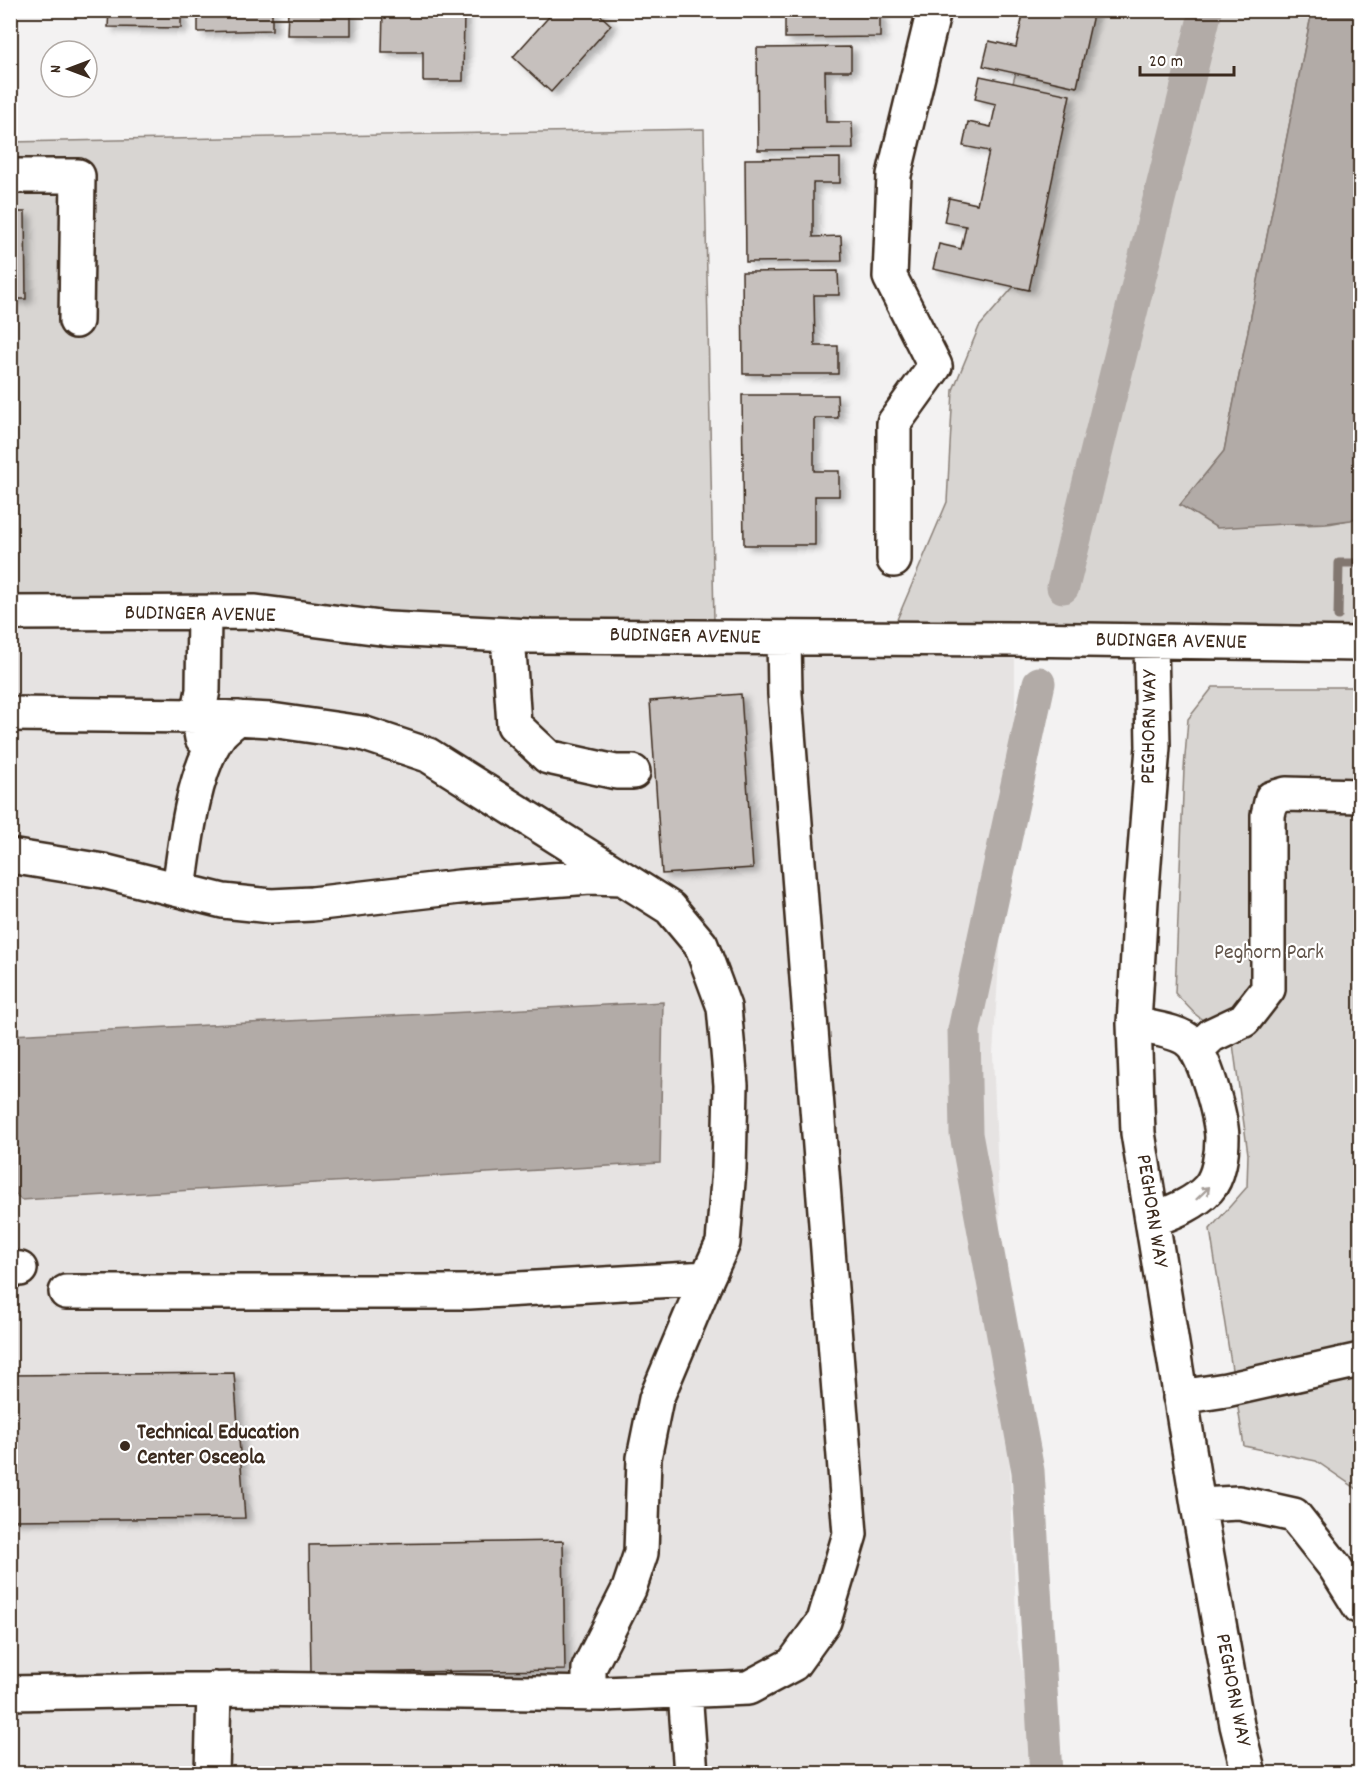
<svg xmlns="http://www.w3.org/2000/svg" width="1371" height="1784" font-family="Dekko,sans-serif">
<defs>
<filter id="shadow"><feDropShadow dx="6" dy="4" stdDeviation="3" flood-color="#0004"/></filter>
</defs>
<rect width="100%" height="100%" fill="#f3f2f2"/>
<filter id="ink" filterUnits="userSpaceOnUse"><feTurbulence type="fractalNoise" baseFrequency=".0167" numOctaves="2"/><feDisplacementMap in="SourceGraphic" scale="12" xChannelSelector="R" yChannelSelector="G"/><feConvolveMatrix kernelMatrix="1 2 1 2 8 2 1 2 1" color-interpolation-filters="sRGB"/></filter>
<g filter="url(#ink)">
<path fill="#e6e3e2" d="M255 629 387 646 529 652 1015 655V716L993 1054 1017 1640 1042 1773H11L10 1189 22 1200 660 1163 662 1002 11 1035V630Z"/>
<path fill="#d8d5d2" stroke="#8a8078" stroke-width="1.5" d="M1050 10 1312 11 1224 451 1180 505C1229 514 1315 538 1360 515V628L896 622 947 502 953 390 979 327 1016 284 1000 130 1016 72Z
M704 129 714 621 530 620 11 597 10 142Z
M1213 687H1360V1491L1316 1461 1244 1446 1210 1229 1247 1187 1248 1154 1233 1044 1195 1014 1175 993 1184 769 1188 719Z"/>
<path fill="#b2aba7" stroke="#827770" stroke-width="1.5" d="M1312 11H1360V515L1351 520 1327 523 1283 524 1217 528 1180 505 1224 451Z
M663 1002 660 1163 21 1200 11 1189V1035Z"/>
<g fill="none" stroke-linecap="round" stroke-linejoin="round">
<path stroke="#827770" stroke-width="9" d="M1338 616 1339 563H1360"/>
<path stroke="#b2aba7" stroke-width="33" d="M1063 587 1206 10
M1039 683 964 1030 966 1134 1028 1471 1046 1774"/>
</g>
<path fill="#c6c0bd" stroke="#3b2a1e" stroke-width="1.5" filter="url(#shadow)" d="M109 10H181V28L108 27Z
M198 10H272V30L198 32Z
M288 10H351V35H287Z
M383 10H464L463 81H423V52H382Z
M555 10H595L611 25 551 92 513 57Z
M785 10H857V13H880V37L785 38Z
M1024 10H1094L1077 87 983 66 989 41 1016 47Z
M851 47V71H825L826 122H852L853 149 758 150 757 48Z
M980 76 1070 95 1029 290 933 269 939 244 961 249 966 226 944 222 949 198 977 204 989 151 963 146 968 122 991 127 996 104 975 99Z
M840 158V183H813V237L841 236 842 261 746 262 745 159Z
M10 212H25L26 299H10Z
M838 271 839 295H814L815 346H838V374H743L742 272Z
M742 395H837L838 418H814V471H839V496H815V545H744Z
M741 694 753 868 662 874 650 701Z
M234 1373 245 1518 10 1520V1375Z
M563 1541 565 1670 311 1673 309 1545Z"/>
<g fill="none" stroke-linecap="round" stroke-linejoin="round">
<defs>
<path id="minor" d="M10 176H78L76 321
M894 560V423L935 366 890 277 894 175 934 10
M10 613 256 612 388 629 530 636 1014 639 1360 644
M508 635 514 725 548 757 616 772H633
M1151 641 1153 747 1141 901 1134 1024 1138 1133 1198 1505 1237 1725 1249 1774
M10 714 198 716 271 720 362 733 428 755 670 908 701 945 724 1007 731 1085 729 1169 723 1243 707 1278 469 1292H66
M202 738 198 716 203 690 204 613
M10 856 103 871 223 901 271 906 312 904 459 887 590 877 622 878
M179 890C185 845 193 770 220 734 225 728 232 723 238 718
M1134 1024C1149 1028 1179 1031 1190 1042 1205 1055 1221 1117 1222 1137 1222 1153 1219 1177 1208 1189 1193 1205 1172 1212 1152 1220
M1196 1050 1212 1035 1244 1020 1268 989V815L1272 798 1286 794 1360 796
M10 1268 20 1269
M1180 1397 1226 1390 1360 1360
M1198 1505 1239 1503 1294 1515 1335 1567 1360 1607
M685 1691 691 1774
M10 1693 239 1689 604 1694 748 1688 793 1664 824 1621 850 1534 785 694 784 638
M589 1694V1668L629 1589 641 1553 644 1458 656 1399 707 1278
M212 1774 214 1689"/>
</defs>
<use href="#minor" stroke="#3b2a1e" stroke-width="38"/>
<use href="#minor" stroke="#fff" stroke-width="33"/>
</g>
<defs><path id="oneway-shaft" d="M-6 0H5M1.5-3L5.5 0L1.5 3" fill="none" stroke-width="1.6" stroke-linecap="round" stroke-linejoin="round" transform="scale(1.5)"/></defs>
<use stroke="#a79f9a" href="#oneway-shaft" transform="translate(1203 1193) rotate(-44)"/>
</g>
<circle fill="#3b2a1e" stroke="#fff" stroke-width="2" cx="125" cy="1446" r="6"/>
<g text-anchor="middle" dominant-baseline="central" stroke-width="4.5" stroke-linejoin="round" paint-order="stroke">
<g font-size="22" fill="#3b2a1e" stroke="#fff">
<text transform="translate(200 615) rotate(1)">BUDINGER AVENUE</text>
<text transform="translate(685 637) rotate(1)">BUDINGER AVENUE</text>
<text transform="translate(1171 642) rotate(1)">BUDINGER AVENUE</text>
<text transform="translate(1150 727) rotate(-89)">PEGHORN WAY</text>
<text transform="translate(1151 1211) rotate(81)">PEGHORN WAY</text>
<text transform="translate(1232 1690) rotate(79)">PEGHORN WAY</text>
</g>
<g font-size="22" fill="#62554b" stroke="#fff">
<text x="1269" y="953">Peghorn Park</text>
</g>
<g font-size="22" font-weight="bold" fill="#3b2a1e" stroke="#fff" text-anchor="start">
<text x="137" y="1433">Technical Education<tspan x="137" dy="25">Center Osceola</tspan></text>
</g>
</g>
<rect width="1371" height="1784" fill="none" stroke="#fff" stroke-width="36"/>
<rect x="18" y="18" width="1335" height="1748" fill="none" stroke="#3b2a1e" stroke-width="2" filter="url(#ink)"/>
<g transform="translate(69 69) rotate(270)"><circle r="28" fill="#ffffff" stroke="#b1aaa5" stroke-width="1.5"/>
<path d="M0-4.5L10 22L0 15L-10 22Z" fill="#3b2a1e"/>
<text y="-9" font-size="16" font-weight="bold" text-anchor="middle" fill="#3b2a1e">N</text>
</g>
<path d="M1140 66v9h94v-9" fill="none" stroke="#3b2a1e" stroke-width="3"/>
<text x="1149" y="66" font-size="18" fill="#3b2a1e" stroke="#ffffff" stroke-width="4.5" paint-order="stroke">20 m</text>
</svg>
